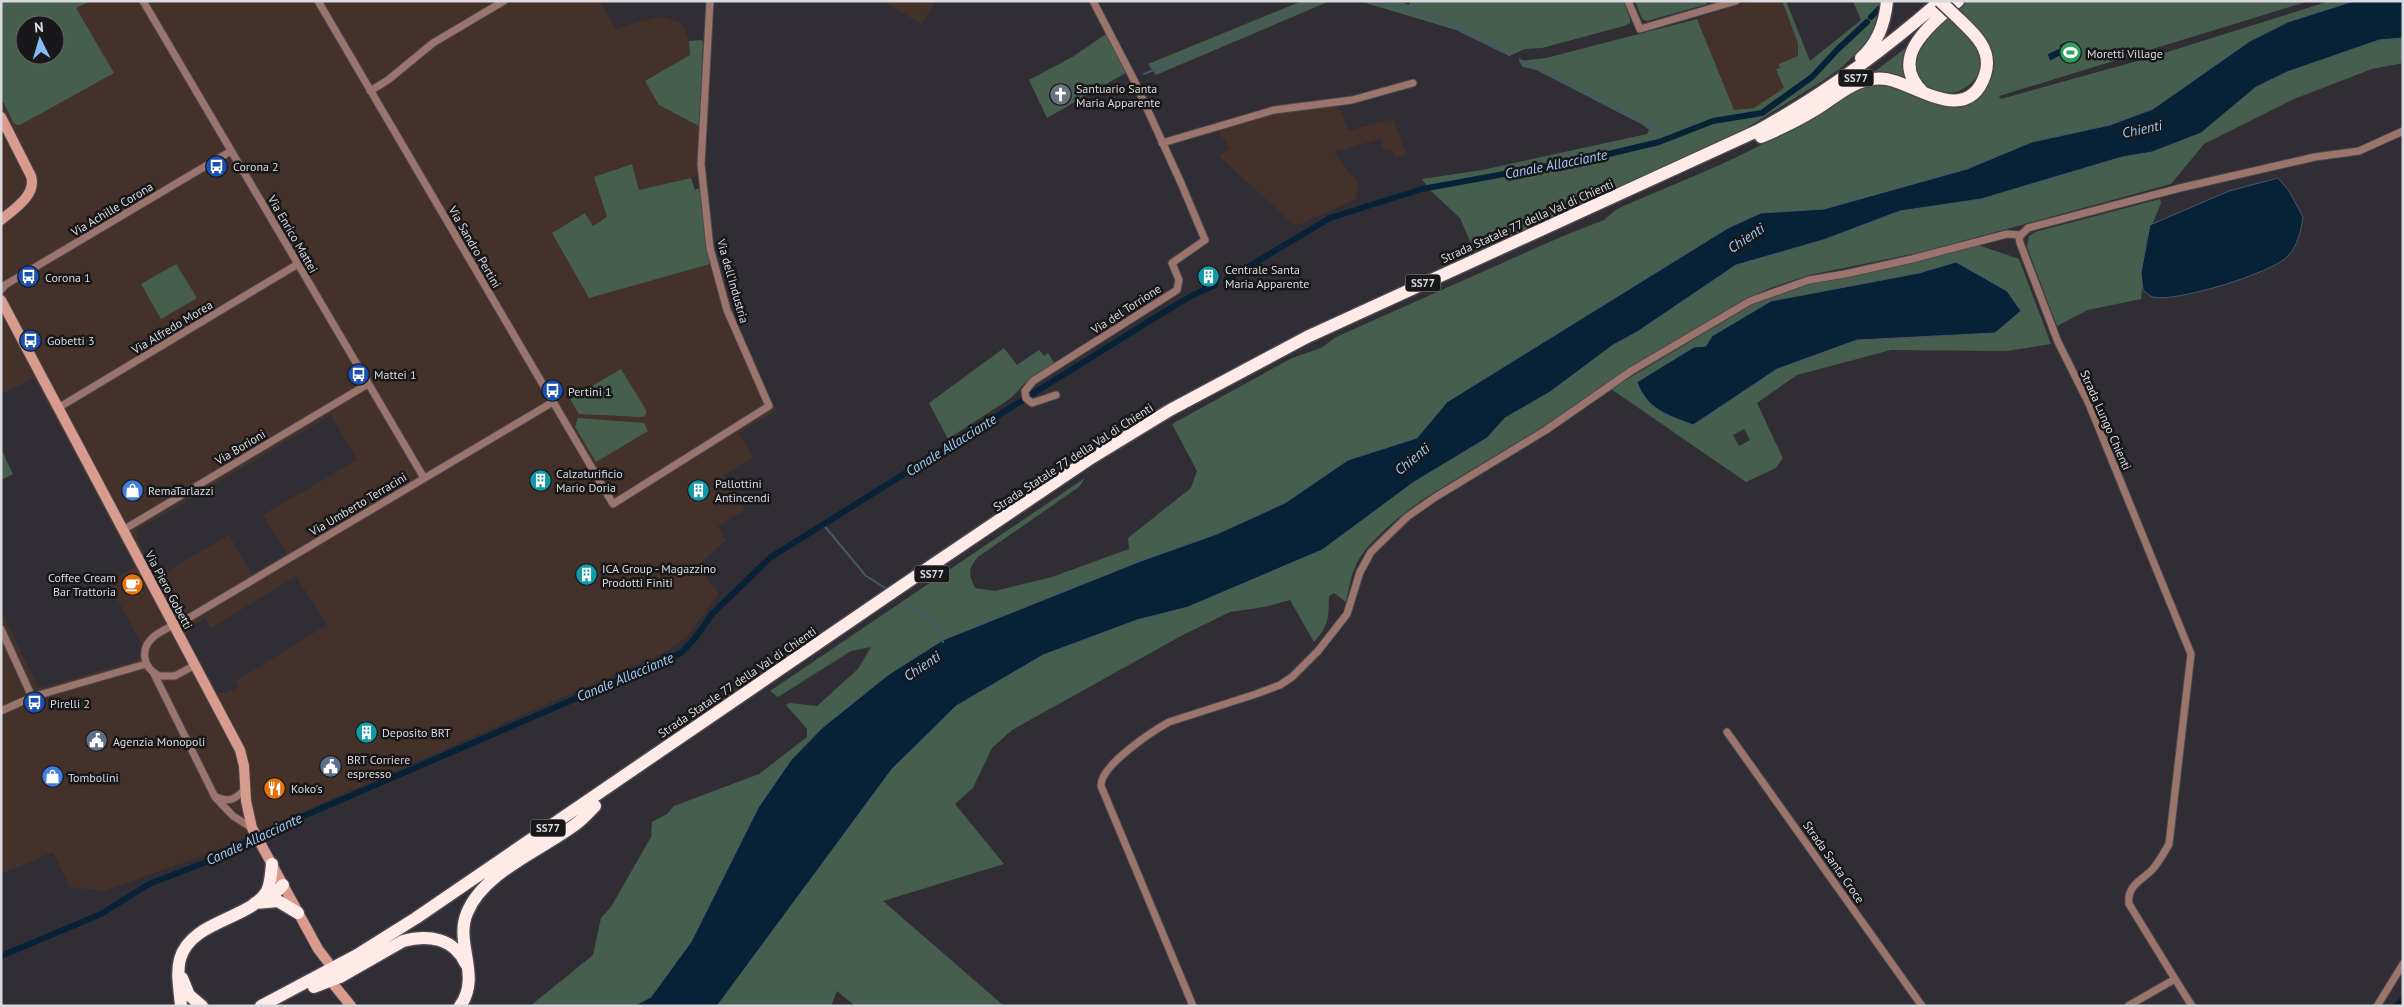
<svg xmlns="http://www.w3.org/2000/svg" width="2404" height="1007" font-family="'PT Sans',sans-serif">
<rect width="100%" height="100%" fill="#302e34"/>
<path fill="#44322a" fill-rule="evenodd" d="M91 1H600L616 29 660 16 681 23 688 37 690 55 659 105 699 126V176L639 190 594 177 607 217 593 226 585 213 589 297 717 262 740 332 776 410 739 433 753 457 723 476 745 510 718 526 726 540 698 565 719 594 689 634 669 650 205 855 103 891 70 887 53 852 1 874V611L37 685 42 688 136 660 140 657 142 645 108 582 135 567 34 378 1 394V101L4 103 14 123 114 73 75 8ZM331 415 357 460 263 515 287 554 252 574 229 535 157 577 137 540V530ZM296 576 327 625 236 681 239 687 227 693 217 692 187 638V631L204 618 211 628Z
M884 1H936L921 24Z
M1750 1H1782L1798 43V57L1779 64 1785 88 1755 108 1734 110 1697 19Z
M1333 103 1342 113 1348 131 1393 119 1406 154 1396 158 1392 149 1384 151 1380 139 1334 152 1359 185 1356 199 1301 224H1293L1220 157 1229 148 1216 127 1274 110Z"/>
<path fill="#465e4e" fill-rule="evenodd" d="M1 1H91L76 8 114 73 20 125 14 124 4 103 1 101ZM25 25H55V55H25Z
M1302 1H1330L1156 75 1148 64Z
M1359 1H1399L1409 5 1411 1H1623L1630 18V23L1624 26 1542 48 1525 49 1509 56 1456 30Z
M1635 1H1705L1707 4 1647 21 1642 19Z
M1782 1H1786L1810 61 1861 20 1853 1H1882L1881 15 1865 45 1842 67 1824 80 1729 139 1600 197C1585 200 1568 206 1557 216L1475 253 1460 218 1431 191 1422 179 1482 170 1647 134 1649 130 1643 125 1536 70 1523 67 1519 61 1546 58 1697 19 1734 110 1754 108 1784 88 1776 69 1780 68 1779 64 1798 56V43Z
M1966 1H2309L1999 96 2001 99 2148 58 2330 1H2354L2288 22 2250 41 2153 109 2110 125 2032 142 1967 169 1824 209 1761 213 1728 228 1447 402 1417 438 1348 460 1285 503 1217 534 1141 561 943 640 888 675 822 728 758 809 691 942 651 997 634 1006H530L593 955 601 918 611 907 651 837 652 822 667 814 674 806 759 774 807 737V729L786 705 790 703 817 706 858 669 871 647 851 651 778 697 770 691 1085 478 1079 487 978 557C968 569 968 573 975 588L995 591 1052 577 1129 549 1128 538 1191 488 1197 471 1172 424 1292 358 1321 348 1336 337 1563 236 1604 220 1617 209C1672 185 1730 163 1782 134 1809 120 1839 92 1867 85 1909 75 1943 134 1982 91 2012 59 1980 31 1957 9Z
M1948 17C1958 26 1973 35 1978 48 1995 90 1930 113 1914 72 1912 66 1914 55 1914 48Z
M1109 32 1129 71 1047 118 1029 80 1074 56Z
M2403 38V63L2372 69 2294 99 2204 144 2171 184 1922 252 1809 275 1770 288 1748 298 1664 349 1541 428 1428 496C1408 509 1369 540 1358 561 1351 573 1349 589 1346 602L1334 593 1329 596C1328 619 1330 624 1314 642L1290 600 1264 607 1230 612 1181 636 1012 730 992 748 973 788 955 804 1004 864 883 901 1004 1006H855L837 991 831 1006H717L892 769 956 706 1043 655 1137 620 1188 607 1414 482 1487 438 1504 418 1550 392 1613 345 1637 332 1736 265 1823 240 1900 211 1981 199 2122 157 2152 152 2201 133 2256 87 2287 72 2379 40Z
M701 40 703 42 699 126 659 105 645 81 690 55 689 41Z
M1911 44 1909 76 1906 79 1870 75Z
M632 164 639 190 691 178 695 190 699 188 710 264 589 298 552 233 585 213 593 226 607 217 594 177Z
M2160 199 2161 203 2146 240 2141 299 2088 310 2057 326 2027 247 2029 236 2035 232Z
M1978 245 2019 259 2051 344 2007 351 1891 350 1797 375 1757 403 1783 458 1776 468 1746 482 1611 389 1760 300 1807 283 1918 261ZM1956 262 1994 333 1857 340 1777 369 1693 425 1660 368 1706 346 1712 336 1720 333ZM1744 429 1750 440 1739 446 1733 435Z
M176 264 197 298 161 319 141 284Z
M1004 348 1017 365 1039 350 1044 356 1048 353 1055 364 1025 383 1011 398 948 439 929 403Z
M621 369 646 410V415L642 417 579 414 570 399Z
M578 418 644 423 648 431 596 462 575 427Z
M1 449 13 474 1 480Z"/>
<path fill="#072137" stroke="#465869" d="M2354 1H2403V38L2379 40 2287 72 2256 87 2201 133 2152 152 2122 157 1981 199 1900 211 1823 240 1736 265 1637 332 1613 345 1550 392 1505 418 1487 438 1414 482 1322 550 1188 607 1137 620 1043 655 956 706 892 769 717 1006H634L651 997 691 942 758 808 791 760 822 728 888 675 943 640 1141 561 1217 534 1285 503 1348 460 1417 438 1447 402 1728 228 1761 213 1824 209 1967 169 2032 142 2110 125 2153 109 2250 41 2288 22Z
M2065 42 2070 51 2050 61 2047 54 2060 48 2059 45Z
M2278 178 2289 191 2303 217C2301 231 2298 245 2288 256 2273 273 2174 303 2153 297 2149 296 2146 292 2143 290L2141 273 2150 225 2229 191Z
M1956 262 2007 291 2021 311 1995 333 1857 340 1777 369 1693 425C1668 415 1647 410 1637 382L1694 347 1706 346 1712 336 1771 301 1919 273Z"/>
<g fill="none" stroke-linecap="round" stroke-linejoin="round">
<path stroke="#465869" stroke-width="2" d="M1379 1 1445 21 1510 55
M1520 60 1673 137
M1144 74 1317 1
M822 523 866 576 887 589
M905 601 935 623 943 642"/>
<path stroke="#072137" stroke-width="6" d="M1871 17 1879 9
M1226 280 1330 218 1422 189 1592 158 1659 142 1713 121 1762 113 1812 77 1838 49 1867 22
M1 956 101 914 149 884 217 858 262 834 681 653 696 637 712 614 771 557 1156 317 1193 295 1215 285"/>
<path stroke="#072137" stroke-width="10" d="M2399 1006 2403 1002"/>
<defs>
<path id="street" d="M143 1 424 478
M318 1 613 504 769 406 727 310 710 248 701 164 710 1
M1628 1 1640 29 1736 1
M370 91 388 80 433 43 504 1
M1162 143 1274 110 1352 100 1413 83
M1 290 5 285 231 151
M1056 395 1032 403 1026 398 1025 391 1033 381 1177 290 1179 280 1172 263 1205 240 1181 183 1134 80 1093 1
M58 408 298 264
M123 530 368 384
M1 629 32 697
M195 665 175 676H159C152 672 146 667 145 658 141 635 172 627 187 619L553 402
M153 672 215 797 233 816 252 828
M1 711 32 697 146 664
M1727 732 1922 1006
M216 797C229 803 236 799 245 789
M2175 979 2129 904C2127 886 2140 881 2152 870 2159 862 2164 853 2169 844L2191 654 2089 404 2058 342 2020 243 2019 237 2028 228 2180 188 2315 157 2359 151 2403 131
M1193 1006 1101 786C1100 766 1151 732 1169 722L1256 694 1280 685 1292 677 1318 651 1347 614 1360 572 1371 552 1407 517 1434 498 1546 430 1631 371 1750 301 1809 280 1845 274 1912 259 2007 234 2020 235
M2128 1006 2175 979 2192 1006
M2377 1006 2403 964"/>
<path id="secondary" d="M1 117 31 176C37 195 14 209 1 220
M1 300 240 750 244 766 246 801 252 828 318 949 328 962
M334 985 351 1006"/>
<path id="highway" d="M1861 58C1878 43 1885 23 1887 1
M1923 92C1886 57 1933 23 1958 1
M1761 137C1780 129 1797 121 1815 110 1832 100 1848 84 1868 80 1876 78 1886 78 1894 81 1923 90 1969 123 1985 75 1993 51 1976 35 1960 20
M267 901 283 885
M255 903 278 901 298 913
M182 978 189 995 202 1006
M314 987 340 977 403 941C428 934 454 938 466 964
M181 1006C180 991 176 974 180 959 191 920 250 920 267 891 271 883 271 872 272 864
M261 1006 357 955 416 918 931 566 1088 460 1170 410 1307 337 1757 131C1823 95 1883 51 1940 1
M460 1006C482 976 454 943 467 913 483 872 542 850 576 824 583 819 589 812 595 806"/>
</defs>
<use href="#street" stroke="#4b494f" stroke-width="9"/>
<use href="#secondary" stroke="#4b494f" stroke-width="12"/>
<use href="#highway" stroke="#4b494f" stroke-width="15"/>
<use href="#street" stroke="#9b746c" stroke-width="7"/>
<use href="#secondary" stroke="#d89b8d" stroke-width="10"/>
<use href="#highway" stroke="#feeae6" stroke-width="12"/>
<defs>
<path id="highway-bridge" d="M1940 1 1960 20"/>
</defs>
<use href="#highway-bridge" stroke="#4b494f" stroke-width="15" stroke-linecap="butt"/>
<use href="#highway-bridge" stroke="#feeae6" stroke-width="12"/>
</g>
<defs>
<symbol id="stadium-disc" viewBox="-11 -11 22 22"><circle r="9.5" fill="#2e9e5b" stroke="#181719"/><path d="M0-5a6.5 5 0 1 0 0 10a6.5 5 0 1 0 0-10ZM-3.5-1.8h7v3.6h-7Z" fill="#fff"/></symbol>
<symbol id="church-disc" viewBox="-11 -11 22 22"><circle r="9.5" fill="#6b7280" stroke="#181719"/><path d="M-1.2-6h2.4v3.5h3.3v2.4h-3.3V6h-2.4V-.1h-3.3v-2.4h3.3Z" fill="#fff"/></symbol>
<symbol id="bus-disc" viewBox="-11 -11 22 22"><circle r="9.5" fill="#1a4fb4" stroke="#181719"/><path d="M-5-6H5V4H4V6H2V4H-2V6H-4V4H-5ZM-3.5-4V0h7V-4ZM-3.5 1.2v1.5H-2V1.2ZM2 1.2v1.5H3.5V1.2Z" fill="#fff"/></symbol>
<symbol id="building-disc" viewBox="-11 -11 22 22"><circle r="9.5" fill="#0f9aa8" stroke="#181719"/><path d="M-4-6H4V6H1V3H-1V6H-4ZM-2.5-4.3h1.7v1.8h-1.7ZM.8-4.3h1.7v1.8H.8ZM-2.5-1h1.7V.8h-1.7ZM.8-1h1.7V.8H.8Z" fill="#fff"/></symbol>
<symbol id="shop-disc" viewBox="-11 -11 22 22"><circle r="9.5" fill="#3f7fe0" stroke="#181719"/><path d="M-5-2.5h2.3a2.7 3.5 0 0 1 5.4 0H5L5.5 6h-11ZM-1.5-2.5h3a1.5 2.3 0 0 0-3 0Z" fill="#fff"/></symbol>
<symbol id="cafe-disc" viewBox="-11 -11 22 22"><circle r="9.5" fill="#e8710a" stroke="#181719"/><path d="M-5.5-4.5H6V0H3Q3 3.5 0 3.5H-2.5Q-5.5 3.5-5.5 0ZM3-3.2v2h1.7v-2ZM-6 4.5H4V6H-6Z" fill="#fff"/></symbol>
<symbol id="civic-disc" viewBox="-11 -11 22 22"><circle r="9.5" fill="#5c6f8a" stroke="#181719"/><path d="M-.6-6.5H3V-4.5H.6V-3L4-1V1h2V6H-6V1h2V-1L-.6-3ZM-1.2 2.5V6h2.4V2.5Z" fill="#fff"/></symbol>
<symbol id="restaurant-disc" viewBox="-11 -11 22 22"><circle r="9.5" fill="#e8710a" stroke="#181719"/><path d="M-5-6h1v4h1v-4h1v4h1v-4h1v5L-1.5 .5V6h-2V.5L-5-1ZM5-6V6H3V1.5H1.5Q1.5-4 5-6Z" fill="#fff"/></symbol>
</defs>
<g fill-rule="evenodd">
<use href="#stadium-disc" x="2058" y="40" width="25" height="25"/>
<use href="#church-disc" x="1048" y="82" width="25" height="25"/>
<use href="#bus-disc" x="204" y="154" width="25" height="25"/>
<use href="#building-disc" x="1196" y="264" width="25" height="25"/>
<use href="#bus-disc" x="16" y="264" width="25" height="25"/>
<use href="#bus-disc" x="18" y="328" width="25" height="25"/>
<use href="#bus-disc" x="346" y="362" width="25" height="25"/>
<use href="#bus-disc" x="540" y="378" width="25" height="25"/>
<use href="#building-disc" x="528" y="468" width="25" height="25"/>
<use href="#shop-disc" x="120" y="478" width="25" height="25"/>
<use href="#building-disc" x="686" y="478" width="25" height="25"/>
<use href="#building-disc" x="574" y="562" width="25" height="25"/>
<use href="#cafe-disc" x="120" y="572" width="25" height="25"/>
<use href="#bus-disc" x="22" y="690" width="25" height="25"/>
<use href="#building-disc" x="354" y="720" width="25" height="25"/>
<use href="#civic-disc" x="84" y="728" width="25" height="25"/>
<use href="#civic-disc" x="318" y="754" width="25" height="25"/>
<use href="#shop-disc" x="40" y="764" width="25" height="25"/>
<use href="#restaurant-disc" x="262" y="776" width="25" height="25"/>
</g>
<g text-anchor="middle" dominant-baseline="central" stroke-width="5" stroke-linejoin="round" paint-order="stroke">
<g fill="#181719" stroke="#a09fa2" stroke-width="1">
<rect x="1838.5" y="69.5" width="35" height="17" rx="4"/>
<rect x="1405.5" y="274.5" width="35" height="17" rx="4"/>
<rect x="914.5" y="565.5" width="35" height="17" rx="4"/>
<rect x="530.5" y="819.5" width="35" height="17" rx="4"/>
</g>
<g font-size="11" font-weight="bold" fill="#dad9dd">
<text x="1856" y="78">SS77</text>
<text x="1423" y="283">SS77</text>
<text x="932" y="574">SS77</text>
<text x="548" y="828">SS77</text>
</g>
<g font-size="12" fill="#dad9dd" stroke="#181719" text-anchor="start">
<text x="2087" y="53">Moretti Village</text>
<text x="1076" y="88">Santuario Santa<tspan x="1076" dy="14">Maria Apparente</tspan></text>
<text x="233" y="166">Corona 2</text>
<text x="1225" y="269">Centrale Santa<tspan x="1225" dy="14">Maria Apparente</tspan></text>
<text x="45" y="277">Corona 1</text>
<text x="47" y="340">Gobetti 3</text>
<text x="374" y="374">Mattei 1</text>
<text x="568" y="391">Pertini 1</text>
<text x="556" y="473">Calzaturificio<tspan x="556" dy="14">Mario Doria</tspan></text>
<text x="715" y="483">Pallottini<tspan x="715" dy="14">Antincendi</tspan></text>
<text x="148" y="490">RemaTarlazzi</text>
<text x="602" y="568">ICA Group - Magazzino<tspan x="602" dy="14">Prodotti Finiti</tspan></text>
<text x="116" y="577" text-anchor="end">Coffee Cream<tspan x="116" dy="14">Bar Trattoria</tspan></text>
<text x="50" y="703">Pirelli 2</text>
<text x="382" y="732">Deposito BRT</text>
<text x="113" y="741">Agenzia Monopoli</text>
<text x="347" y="759">BRT Corriere<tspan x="347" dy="14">espresso</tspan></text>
<text x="68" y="777">Tombolini</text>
<text x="291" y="788">Koko's</text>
</g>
<g font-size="12" fill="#dad9dd" stroke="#181719">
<text transform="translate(112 209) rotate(-31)">Via Achille Corona</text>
<text transform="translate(1527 221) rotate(-24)">Strada Statale 77 della Val di Chienti</text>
<text transform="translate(293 234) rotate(60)">Via Enrico Mattei</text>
<text transform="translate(475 247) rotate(60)">Via Sandro Pertini</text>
<text transform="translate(733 281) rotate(74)">Via dell'Industria</text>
<text transform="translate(1126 309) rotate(-33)">Via del Torrione</text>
<text transform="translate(172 327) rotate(-31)">Via Alfredo Morea</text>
<text transform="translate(2106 420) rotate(66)">Strada Lungo Chienti</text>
<text transform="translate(240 447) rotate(-31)">Via Borioni</text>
<text transform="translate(1073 457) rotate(-33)">Strada Statale 77 della Val di Chienti</text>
<text transform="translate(358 504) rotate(-31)">Via Umberto Terracini</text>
<text transform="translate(169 590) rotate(62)">Via Piero Gobetti</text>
<text transform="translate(737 682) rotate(-34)">Strada Statale 77 della Val di Chienti</text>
<text transform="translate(1834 862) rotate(55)">Strada Santa Croce</text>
</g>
<g font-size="14" font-style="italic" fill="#9dcefc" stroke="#181719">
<text transform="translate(2142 129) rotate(-12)">Chienti</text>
<text transform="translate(1556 164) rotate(-11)">Canale Allacciante</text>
<text transform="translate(1746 238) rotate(-34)">Chienti</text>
<text transform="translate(951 445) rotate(-32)">Canale Allacciante</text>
<text transform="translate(1412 459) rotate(-40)">Chienti</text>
<text transform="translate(922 666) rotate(-34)">Chienti</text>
<text transform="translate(625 677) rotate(-23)">Canale Allacciante</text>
<text transform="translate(254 839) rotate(-25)">Canale Allacciante</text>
</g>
</g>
<rect width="2404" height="1007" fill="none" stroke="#dad9dd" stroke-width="5"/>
<g transform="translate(40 40) rotate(355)"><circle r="24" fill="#181719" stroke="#666567"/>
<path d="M0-4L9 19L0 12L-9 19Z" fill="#89bafc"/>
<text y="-8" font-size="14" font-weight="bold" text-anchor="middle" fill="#dad9dd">N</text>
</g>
</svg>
